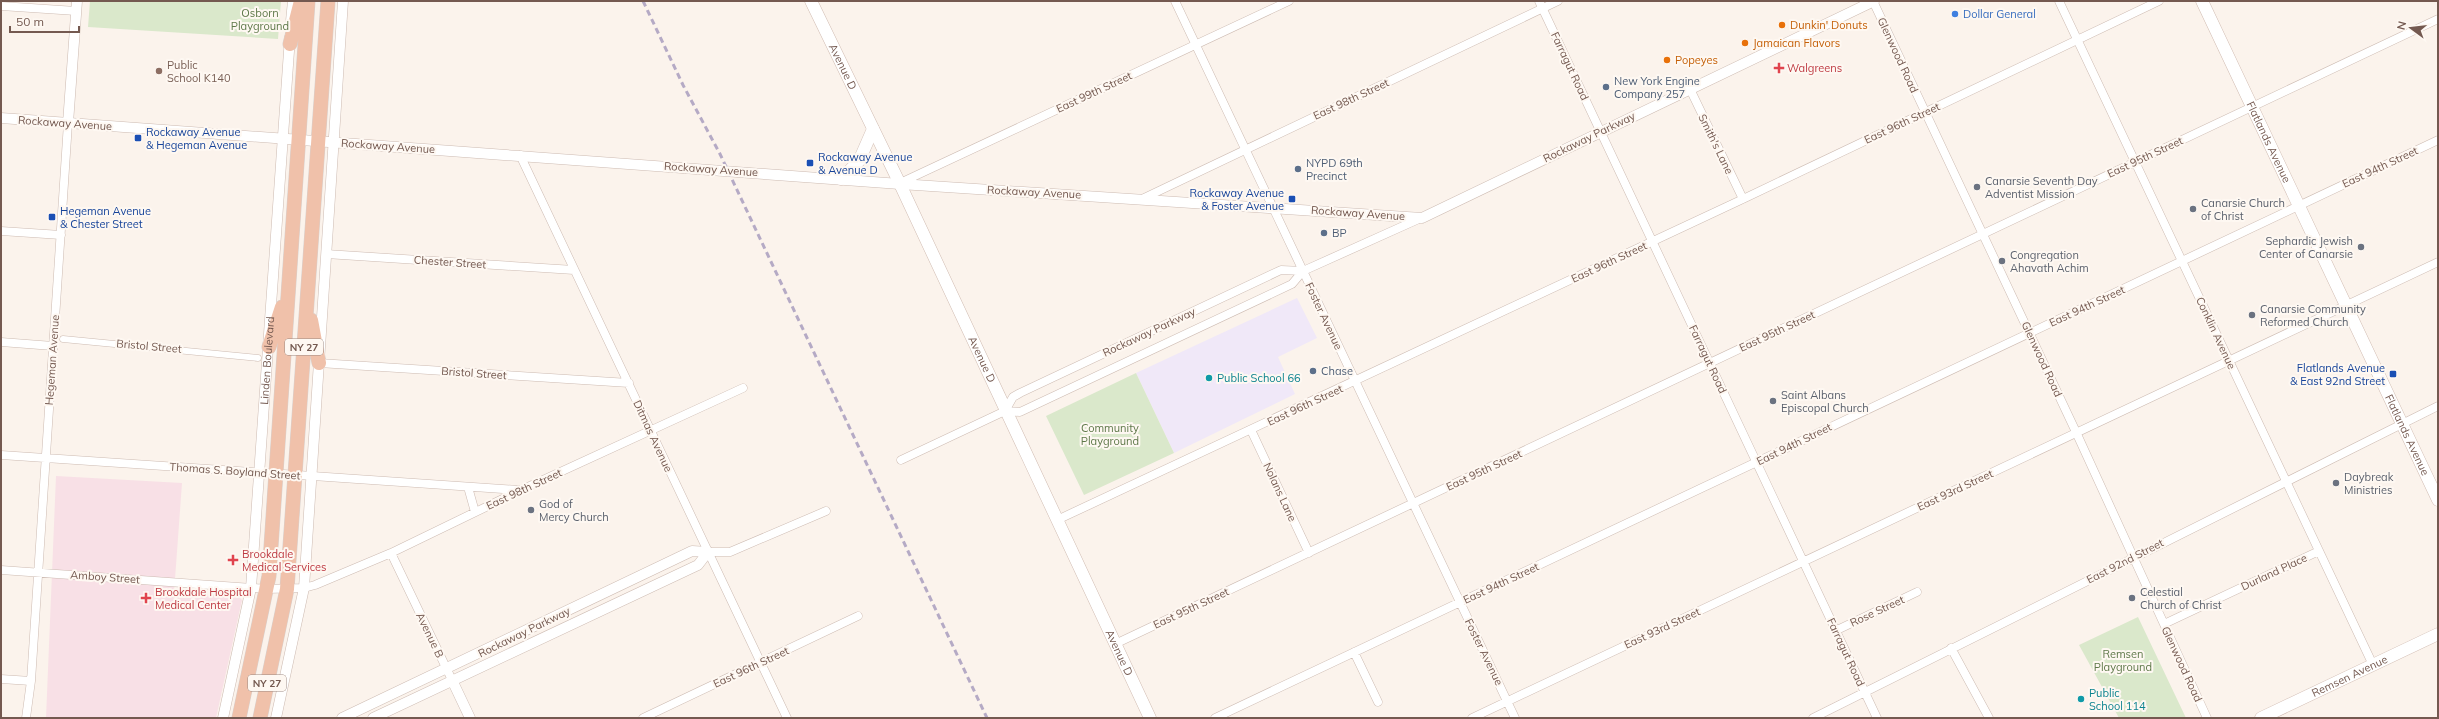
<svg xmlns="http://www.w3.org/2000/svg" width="2439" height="719" font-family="Mulish,sans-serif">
<rect width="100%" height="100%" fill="#fbf3ec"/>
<path fill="#f0e8f8" d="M1297 298 1317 338 1278 357 1295 394 1174 453 1136 373Z"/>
<path fill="#f8e0e6" d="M56 476 182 483 174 593 238 596 242 600 216 718H46Z"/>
<path fill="#dae8cb" d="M90 1H281L278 39 88 27Z
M1136 373 1174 453 1084 495 1046 416Z
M2138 617 2186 718H2119L2079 645Z"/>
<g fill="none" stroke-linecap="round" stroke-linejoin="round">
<defs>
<path id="pedestrian" d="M63 339 258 358"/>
<path id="minor" d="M1175 1 1515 718
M1539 1 1877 718
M1873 1 2076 432 2207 718
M2059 1 2373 665
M1 6 76 11
M1690 89 1743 199
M520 155 787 718
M900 183 1289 1
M1144 198 1558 1
M1 231 61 235
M326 254 574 270
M1 342 53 346
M319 363 629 383
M1005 411 1013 397 1020 393 1281 270 1303 271
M1251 430 1309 553
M1 455 519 490
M901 460 1005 411 1020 412 1292 284 1303 271 1421 218
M468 487 475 512
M1057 520 1743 199 2159 1
M708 552H730L826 511
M391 553 452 680
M1 570 267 589 304 588 315 585 391 553 521 490 743 388
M2164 624 2319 551
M1837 630 1917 592
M1115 644 2438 19
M1951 648 1989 718
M1354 652 1378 702
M1 679 31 681
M26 718 31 681 68 123
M643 718 858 616
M1215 718 2438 140
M1472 718 2438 262
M1813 718 2438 406"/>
<g id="tertiary">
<path d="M291 21 293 1"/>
<path d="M1 118 900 184 1422 218 1874 1"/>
<path d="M68 123 77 1"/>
<path d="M452 680 470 718"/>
<path id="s1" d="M223 718 251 588 290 37"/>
<path d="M276 718 304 588 343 1"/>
<path d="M342 718 692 551 708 552"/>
<path d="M373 718 698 565 708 552"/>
</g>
<g id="secondary">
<path id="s2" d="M811 1 900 184 1150 718"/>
<path id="s3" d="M2202 1 2438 500"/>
<path d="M841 179 859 161 873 129"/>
<path id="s4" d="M2261 718 2438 634"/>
</g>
<path id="trunk" d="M290 44 301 1
M311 320 319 363
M269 347 282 307
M239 718 269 576 308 1
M260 718 287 589 328 1"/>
</defs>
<use href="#pedestrian" stroke="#cdbbb2" stroke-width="7"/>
<use href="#minor" stroke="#cdbbb2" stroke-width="9"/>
<use href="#tertiary" stroke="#cdbbb2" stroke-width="11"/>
<use href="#secondary" stroke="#d1bcb2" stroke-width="13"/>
<use href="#trunk" stroke="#d8d1ce" stroke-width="15"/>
<use href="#pedestrian" stroke="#fff" stroke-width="6"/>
<use href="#minor" stroke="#fff" stroke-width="8"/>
<use href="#tertiary" stroke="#fff" stroke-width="10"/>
<use href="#secondary" stroke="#fff" stroke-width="12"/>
<use href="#trunk" stroke="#f0c1aa" stroke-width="14"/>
<path stroke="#b5aac5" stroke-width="3" stroke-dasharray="6 4" stroke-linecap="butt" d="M643 1 683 85 720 154 987 718"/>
</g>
<circle fill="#3f7fe0" stroke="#fef8f2" stroke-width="1.5" cx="1955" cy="14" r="4"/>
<g fill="#e8710a" stroke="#fef8f2" stroke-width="1.5">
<circle cx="1782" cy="25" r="4"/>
<circle cx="1745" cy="43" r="4"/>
<circle cx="1667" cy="60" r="4"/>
</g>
<g fill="#e0444e" stroke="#fef8f2" stroke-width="1.5">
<path d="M1777 62h4v4h4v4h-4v4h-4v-4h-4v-4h4z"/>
<path d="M231 554h4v4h4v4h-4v4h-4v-4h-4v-4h4z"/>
<path d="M144 592h4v4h4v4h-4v4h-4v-4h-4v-4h4z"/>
</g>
<circle fill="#8d6e63" stroke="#fef8f2" stroke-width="1.5" cx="159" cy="71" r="4"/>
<g fill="#5c6f8a" stroke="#fef8f2" stroke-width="1.5">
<circle cx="1606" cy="87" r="4"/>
<circle cx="1298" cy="169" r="4"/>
<circle cx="1324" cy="233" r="4"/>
<circle cx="1313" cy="371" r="4"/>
</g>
<g fill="#1a4fb4" stroke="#fef8f2" stroke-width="1.5">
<rect x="134" y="134" width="8" height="8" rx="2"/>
<rect x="806" y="159" width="8" height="8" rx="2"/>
<rect x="1288" y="195" width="8" height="8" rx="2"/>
<rect x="48" y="213" width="8" height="8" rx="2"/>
<rect x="2389" y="370" width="8" height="8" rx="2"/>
</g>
<g fill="#6b7280" stroke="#fef8f2" stroke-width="1.5">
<circle cx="1977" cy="187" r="4"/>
<circle cx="2193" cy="209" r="4"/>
<circle cx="2361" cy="247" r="4"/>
<circle cx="2002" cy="261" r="4"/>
<circle cx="2252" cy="315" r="4"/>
<circle cx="1773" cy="401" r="4"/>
<circle cx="2336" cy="483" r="4"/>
<circle cx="531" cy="510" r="4"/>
<circle cx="2132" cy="598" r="4"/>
</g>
<g fill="#0f9aa8" stroke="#fef8f2" stroke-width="1.5">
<circle cx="1209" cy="378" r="4"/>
<circle cx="2081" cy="699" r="4"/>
</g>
<g text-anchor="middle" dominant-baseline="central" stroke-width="4" stroke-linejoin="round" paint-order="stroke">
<g fill="#fef8f2" stroke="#9d8981" stroke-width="1">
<rect x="285" y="339" width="38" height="16" rx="3"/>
<rect x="248" y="675" width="38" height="16" rx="3"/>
</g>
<g font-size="10" font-weight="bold" fill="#745950">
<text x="304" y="347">NY 27</text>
<text x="267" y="683">NY 27</text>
</g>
<g font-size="11" fill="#5e7849" stroke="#fef8f2">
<text x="260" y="13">Osborn<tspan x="260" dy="13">Playground</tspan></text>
<text x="1110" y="428">Community<tspan x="1110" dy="13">Playground</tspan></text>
<text x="2123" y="654">Remsen<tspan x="2123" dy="13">Playground</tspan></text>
</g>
<g font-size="11" fill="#366cbe" stroke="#fef8f2" text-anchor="start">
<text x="1963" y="14">Dollar General</text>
</g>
<g font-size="11" fill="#c56008" stroke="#fef8f2" text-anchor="start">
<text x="1790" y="25">Dunkin' Donuts</text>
<text x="1753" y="43">Jamaican Flavors</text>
<text x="1675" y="60">Popeyes</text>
</g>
<g font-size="11" fill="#745950" stroke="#fef8f2">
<text transform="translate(1898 55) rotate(65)">Glenwood Road</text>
<text stroke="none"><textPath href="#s2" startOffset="73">Avenue D</textPath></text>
<text transform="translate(1570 66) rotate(65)">Farragut Road</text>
<text transform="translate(1094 92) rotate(-25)">East 99th Street</text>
<text transform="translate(1351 99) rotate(-25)">East 98th Street</text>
<text transform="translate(65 123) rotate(4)">Rockaway Avenue</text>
<text transform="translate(1902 123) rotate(-25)">East 96th Street</text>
<text transform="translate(1589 137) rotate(-26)">Rockaway Parkway</text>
<text stroke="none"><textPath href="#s3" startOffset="156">Flatlands Avenue</textPath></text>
<text transform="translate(1716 144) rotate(64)">Smith's Lane</text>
<text transform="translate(388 146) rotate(4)">Rockaway Avenue</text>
<text transform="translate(2145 157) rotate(-25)">East 95th Street</text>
<text transform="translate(2380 167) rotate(-25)">East 94th Street</text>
<text transform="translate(711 169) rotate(4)">Rockaway Avenue</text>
<text transform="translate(1034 192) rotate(3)">Rockaway Avenue</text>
<text transform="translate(1358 213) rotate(4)">Rockaway Avenue</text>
<text transform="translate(450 262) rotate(4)">Chester Street</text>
<text transform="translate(1609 262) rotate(-25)">East 96th Street</text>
<text transform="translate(2087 306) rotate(-25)">East 94th Street</text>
<text transform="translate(1324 316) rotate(65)">Foster Avenue</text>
<text transform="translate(1777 331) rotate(-25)">East 95th Street</text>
<text transform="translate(1149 332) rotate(-25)">Rockaway Parkway</text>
<text transform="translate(2216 333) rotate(65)">Conklin Avenue</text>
<text transform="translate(149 346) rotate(5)">Bristol Street</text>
<text stroke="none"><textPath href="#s2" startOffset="397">Avenue D</textPath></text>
<text transform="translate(1708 359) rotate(65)">Farragut Road</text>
<text transform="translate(2042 359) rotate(65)">Glenwood Road</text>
<text transform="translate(52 360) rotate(-86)">Hegeman Avenue</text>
<text stroke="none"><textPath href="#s1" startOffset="361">Linden Boulevard</textPath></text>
<text transform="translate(474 373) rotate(4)">Bristol Street</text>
<text transform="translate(1305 405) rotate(-25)">East 96th Street</text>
<text stroke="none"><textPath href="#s3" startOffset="480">Flatlands Avenue</textPath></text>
<text transform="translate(653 436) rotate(65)">Ditmas Avenue</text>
<text transform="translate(1794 444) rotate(-26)">East 94th Street</text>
<text transform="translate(1484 470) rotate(-25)">East 95th Street</text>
<text transform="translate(235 471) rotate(4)">Thomas S. Boyland Street</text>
<text transform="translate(524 489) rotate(-25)">East 98th Street</text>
<text transform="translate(1955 490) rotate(-25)">East 93rd Street</text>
<text transform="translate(1280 492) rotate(65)">Nolans Lane</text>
<text transform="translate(2125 561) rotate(-27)">East 92nd Street</text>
<text transform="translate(2274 572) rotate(-25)">Durland Place</text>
<text transform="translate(105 577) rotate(4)">Amboy Street</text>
<text transform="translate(1501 583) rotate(-25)">East 94th Street</text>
<text transform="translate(1191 608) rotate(-25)">East 95th Street</text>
<text transform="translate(1877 611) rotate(-25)">Rose Street</text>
<text transform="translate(1662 628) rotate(-25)">East 93rd Street</text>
<text transform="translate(524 632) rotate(-26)">Rockaway Parkway</text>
<text transform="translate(430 635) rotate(64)">Avenue B</text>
<text stroke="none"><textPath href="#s2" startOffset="721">Avenue D</textPath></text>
<text transform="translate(1484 652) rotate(64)">Foster Avenue</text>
<text transform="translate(1846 652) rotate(65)">Farragut Road</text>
<text transform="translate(2182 664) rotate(65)">Glenwood Road</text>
<text transform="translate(751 667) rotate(-25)">East 96th Street</text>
<text stroke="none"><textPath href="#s4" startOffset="98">Remsen Avenue</textPath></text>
</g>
<g font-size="11" fill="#785e54" stroke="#fef8f2" text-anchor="start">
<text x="167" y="65">Public<tspan x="167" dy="13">School K140</tspan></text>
</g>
<g font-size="11" fill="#be3a42" stroke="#fef8f2" text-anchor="start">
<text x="1787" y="68">Walgreens</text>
<text x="242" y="554">Brookdale<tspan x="242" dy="13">Medical Services</tspan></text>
<text x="155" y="592">Brookdale Hospital<tspan x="155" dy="13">Medical Center</tspan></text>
</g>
<g font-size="11" fill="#4e5e75" stroke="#fef8f2" text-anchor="start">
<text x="1614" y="81">New York Engine<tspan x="1614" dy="13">Company 257</tspan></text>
<text x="1306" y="163">NYPD 69th<tspan x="1306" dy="13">Precinct</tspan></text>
<text x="1332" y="233">BP</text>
<text x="1321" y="371">Chase</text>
</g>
<g font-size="11" fill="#164399" stroke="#fef8f2" text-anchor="start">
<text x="146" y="132">Rockaway Avenue<tspan x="146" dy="13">&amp; Hegeman Avenue</tspan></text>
<text x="818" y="157">Rockaway Avenue<tspan x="818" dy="13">&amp; Avenue D</tspan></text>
<text x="1284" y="193" text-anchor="end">Rockaway Avenue<tspan x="1284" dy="13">&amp; Foster Avenue</tspan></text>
<text x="60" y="211">Hegeman Avenue<tspan x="60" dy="13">&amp; Chester Street</tspan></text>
<text x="2385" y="368" text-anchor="end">Flatlands Avenue<tspan x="2385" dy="13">&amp; East 92nd Street</tspan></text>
</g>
<g font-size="11" fill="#5b616d" stroke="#fef8f2" text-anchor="start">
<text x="1985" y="181">Canarsie Seventh Day<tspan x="1985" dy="13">Adventist Mission</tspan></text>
<text x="2201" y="203">Canarsie Church<tspan x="2201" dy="13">of Christ</tspan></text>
<text x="2353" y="241" text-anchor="end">Sephardic Jewish<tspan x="2353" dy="13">Center of Canarsie</tspan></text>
<text x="2010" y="255">Congregation<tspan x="2010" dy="13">Ahavath Achim</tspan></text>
<text x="2260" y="309">Canarsie Community<tspan x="2260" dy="13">Reformed Church</tspan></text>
<text x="1781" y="395">Saint Albans<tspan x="1781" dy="13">Episcopal Church</tspan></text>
<text x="2344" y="477">Daybreak<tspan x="2344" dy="13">Ministries</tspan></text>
<text x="539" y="504">God of<tspan x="539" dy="13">Mercy Church</tspan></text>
<text x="2140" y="592">Celestial<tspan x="2140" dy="13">Church of Christ</tspan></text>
</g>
<g font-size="11" fill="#0d838f" stroke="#fef8f2" text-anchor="start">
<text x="1217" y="378">Public School 66</text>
<text x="2089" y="693">Public<tspan x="2089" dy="13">School 114</tspan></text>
</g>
</g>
<rect width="2439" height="719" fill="none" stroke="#745950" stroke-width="4"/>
<g transform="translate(2411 28) rotate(285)" stroke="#fef8f2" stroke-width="3" paint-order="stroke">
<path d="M0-3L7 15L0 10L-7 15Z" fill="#745950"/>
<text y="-6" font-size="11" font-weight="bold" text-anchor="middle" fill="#745950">N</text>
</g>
<path d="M10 26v6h69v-6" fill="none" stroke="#745950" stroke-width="2"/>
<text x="16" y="26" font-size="12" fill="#745950" stroke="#fef8f2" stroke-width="3" paint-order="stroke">50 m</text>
</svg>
